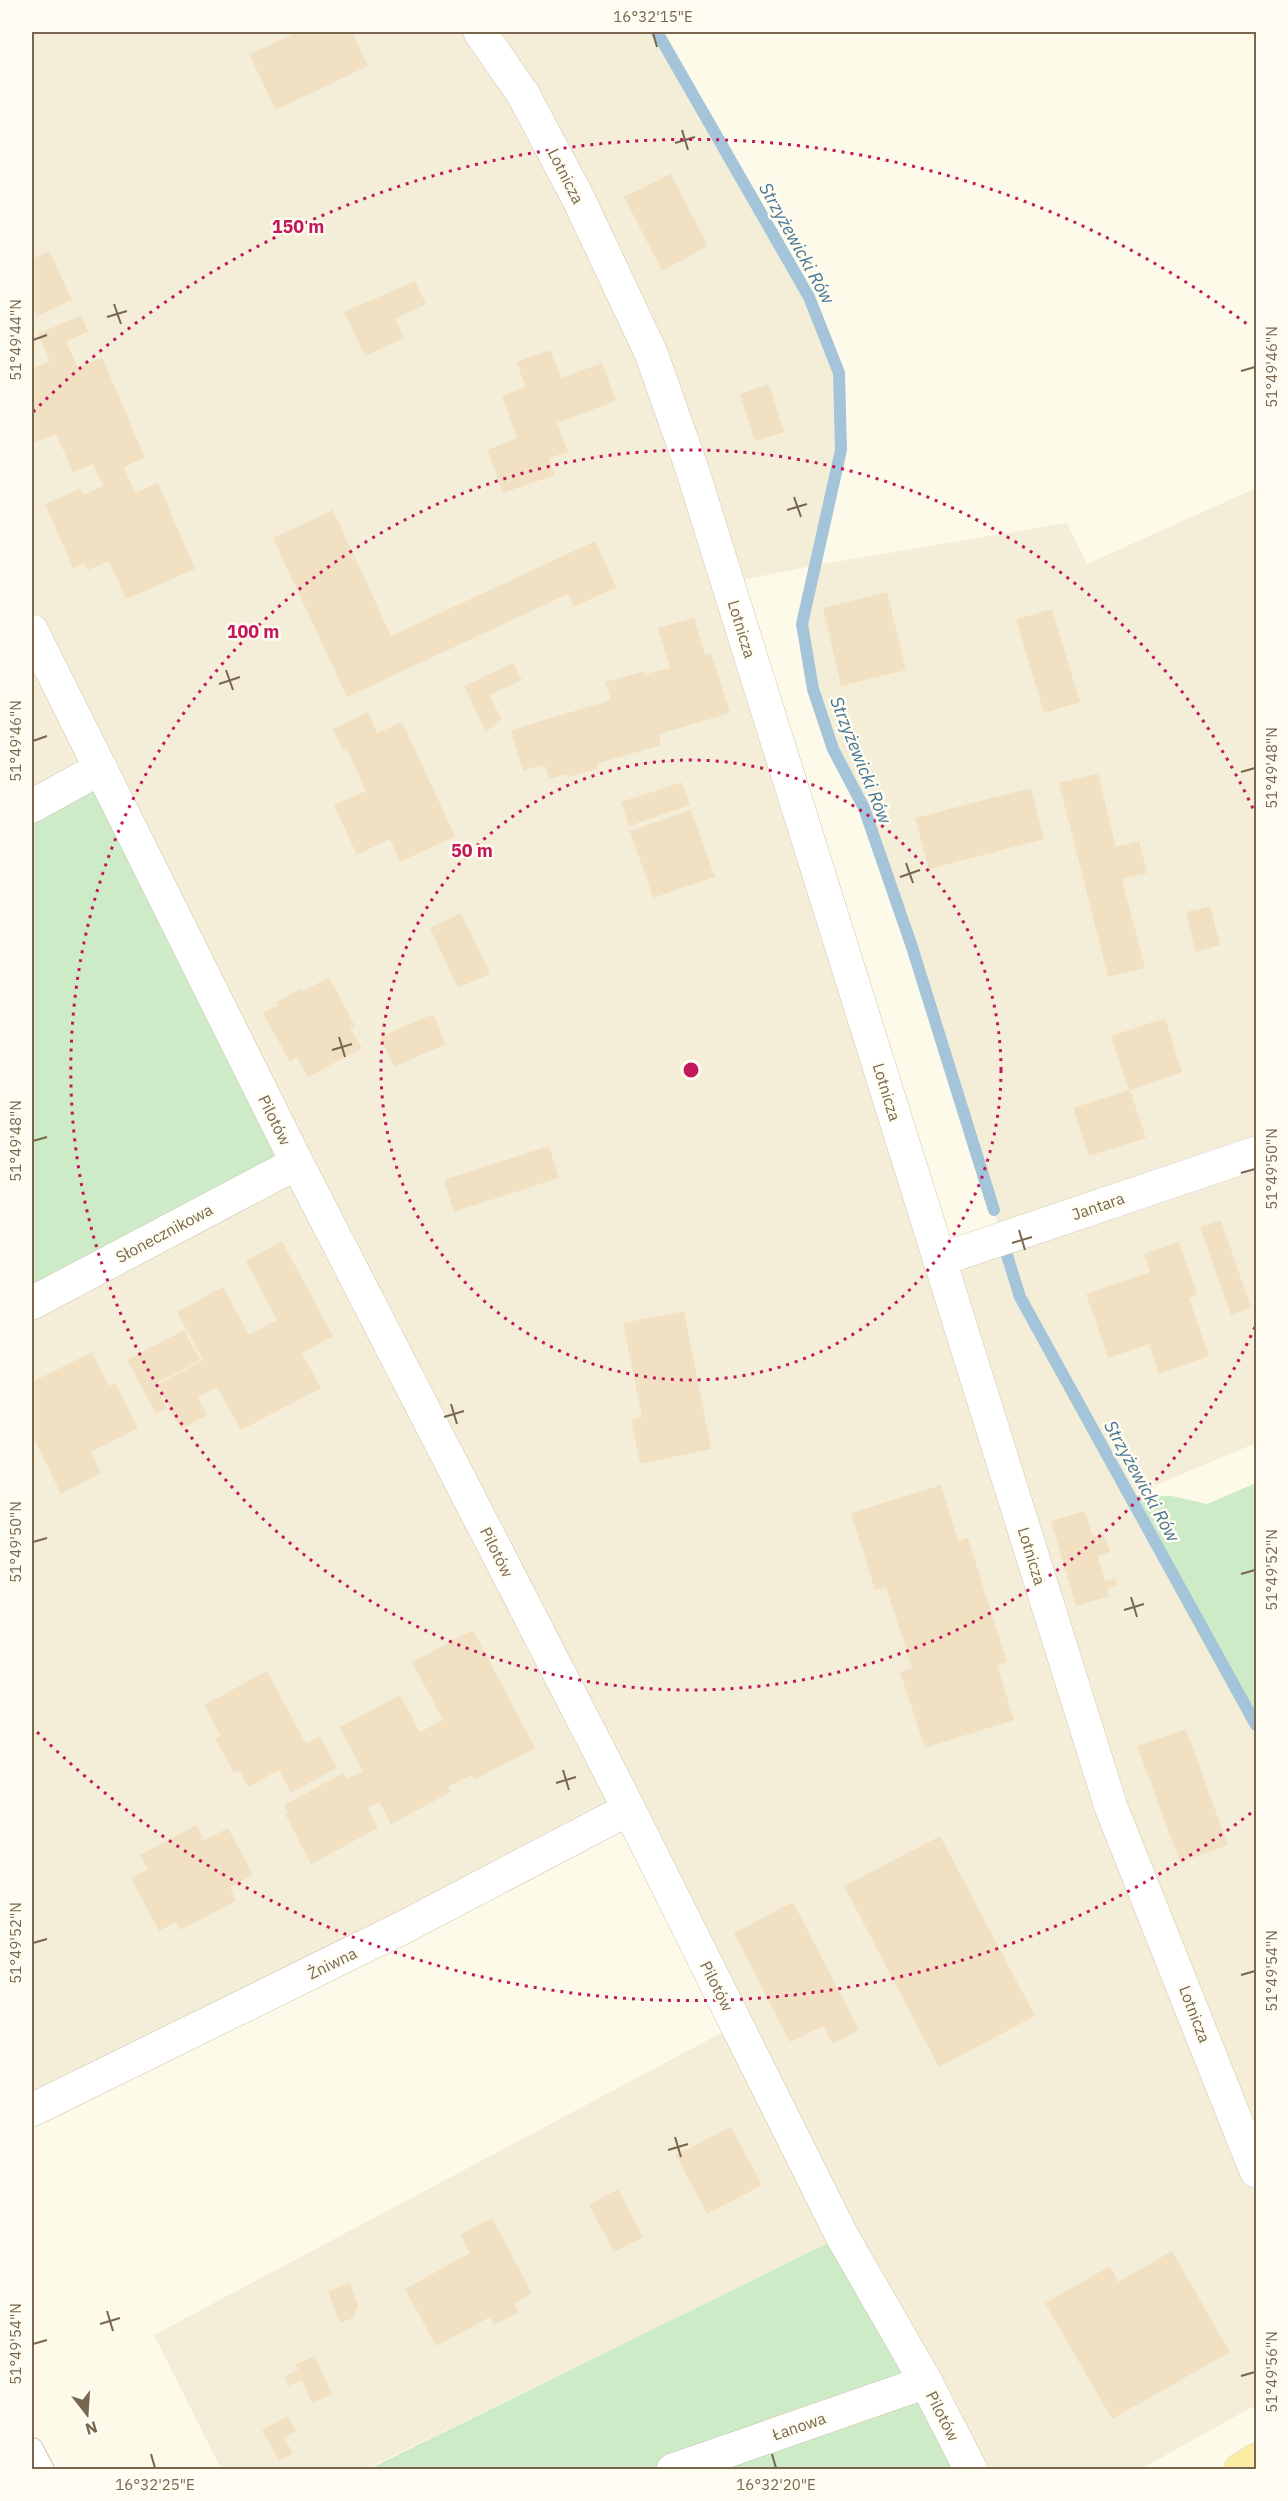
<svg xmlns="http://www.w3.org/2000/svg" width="1288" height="2501" font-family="'IBM Plex Sans',sans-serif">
<rect width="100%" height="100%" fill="#fdfaea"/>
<path fill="#f4eed8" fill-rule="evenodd" d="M32 32H657L809 297 839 373 841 450 817 565 1067 523 1087 564 1256 488V1443L1130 1496 1256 1725V2405L1141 2469H971L842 2236 367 2469H221L154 2335 736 2025 629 1810 32 2098ZM816 565 802 624 813 689 833 749 864 808 912 947 1002 1238 939 1259 727 583Z"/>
<path fill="#ceebc8" d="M101 768 297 1163 32 1303V806Z
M1256 1483V1725L1130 1495 1172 1496 1207 1504Z
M842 2236 971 2470H367Z"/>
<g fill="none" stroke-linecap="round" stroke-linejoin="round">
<path stroke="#a4c5d9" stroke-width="12" d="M657 32 809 297 839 373 841 450 802 624 813 689 833 749 864 808 912 947 994 1210
M1005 1249 1020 1297 1256 1725"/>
</g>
<path fill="#f2e0c2" d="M298 32H352L368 66 276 110 249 54Z
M671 174 708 246 662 271 624 197Z
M49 251 72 300 37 316 32 305V259Z
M415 281 426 304 395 319 404 338 365 356 344 312Z
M81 315 88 332 66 341 78 368 102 357 145 458 124 467 135 493 158 483 195 569 126 599 109 561 88 570 85 563 73 568 45 504 80 489 83 495 103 486 93 464 73 472 56 434 32 443V369L50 361 38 334Z
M550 350 561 378 602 363 616 401 557 423 568 452 549 458 555 475 503 493 487 450 517 438 502 396 526 387 516 362Z
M769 384 784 432 755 441 740 394Z
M333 510 391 636 595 541 616 587 574 607 568 594 347 697 273 538Z
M887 592 906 670 841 686 823 608Z
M1052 609 1080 702 1044 713 1016 619Z
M694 618 705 655 711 653 730 713 659 734 661 745 596 764 598 769 568 777 567 774 549 779 545 766 541 767V765L523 771 511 730 611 700 605 682 645 671 646 674 670 668 658 628Z
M513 663 522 680 490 695 501 719 486 732 464 686Z
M368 712 377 733 402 722 455 836 400 862 390 839 357 855 334 805 366 791 346 748 343 750 333 729Z
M1098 773 1116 847 1139 841 1147 873 1122 879 1145 968 1108 977 1059 783Z
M682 782 690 805 629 826 621 802Z
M1031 788 1044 839 929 869 915 818Z
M691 810 715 877 653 898 630 831Z
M1210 906 1220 945 1196 952 1186 912Z
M461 913 490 974 458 988 430 928Z
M329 977 355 1026 350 1028 362 1048 308 1077 297 1057 290 1062 263 1013 278 1005 276 1002 302 988 304 991Z
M433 1014 446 1044 394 1067 380 1037Z
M1165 1018 1182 1072 1130 1090 1146 1138 1089 1156 1073 1108 1129 1090 1111 1036Z
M549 1146 559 1178 454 1212 444 1180Z
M1221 1220 1251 1308 1231 1315 1200 1227Z
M282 1241 333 1336 302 1353 321 1388 241 1430 217 1387 198 1398 207 1415 181 1429 157 1385 203 1360 177 1312 223 1287 249 1335 277 1320 246 1261Z
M1179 1242 1197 1294 1189 1298 1209 1356 1159 1374 1149 1344 1108 1358 1086 1294 1150 1272 1144 1254Z
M684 1311 711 1449 640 1464 631 1420 642 1417 623 1323Z
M184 1330 200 1360 155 1384 167 1408 156 1414 127 1360Z
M92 1352 109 1386 115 1383 138 1428 91 1452 101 1473 61 1494 32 1435V1382Z
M941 1485 958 1541 968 1538 1007 1662 997 1665 1014 1720 925 1748 900 1672 912 1668 886 1587 875 1590 851 1513Z
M1085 1511 1093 1537 1104 1534 1110 1552 1098 1556 1105 1582 1115 1578 1117 1586 1107 1588 1109 1596 1076 1606 1051 1521Z
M473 1630 535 1748 474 1780 471 1775 448 1787 451 1792 391 1824 379 1802 368 1808 378 1828 311 1864 285 1814 288 1813 284 1805 344 1773 347 1779 363 1772 340 1727 400 1695 420 1732 443 1720 412 1662Z
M267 1671 306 1744 320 1736 337 1768 291 1793 279 1770 248 1787 239 1770 234 1773 215 1739 221 1736 204 1705Z
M1186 1729 1228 1845 1180 1862 1137 1746Z
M196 1825 204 1840 228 1828 253 1875 230 1887 236 1901 180 1930 176 1922 159 1931 131 1878 148 1869 140 1855Z
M940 1836 1035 2016 939 2067 844 1886Z
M793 1902 859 2030 833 2044 823 2026 790 2042 734 1933Z
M731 2127 762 2185 707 2214 676 2155Z
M618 2189 643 2237 614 2252 589 2205Z
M492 2218 532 2293 514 2304 519 2312 494 2325 490 2317 436 2346 405 2289 470 2253 460 2235Z
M1172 2251 1230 2352 1112 2419 1045 2303 1110 2266 1118 2282Z
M350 2283 358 2305 353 2318 340 2323 328 2291Z
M315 2356 332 2394 312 2403 302 2380 288 2386 284 2377 298 2370 295 2365Z
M288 2416 296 2431 284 2438 293 2453 279 2461 262 2430Z"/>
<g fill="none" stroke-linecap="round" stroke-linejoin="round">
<defs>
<path id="service" d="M32 2449 43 2470"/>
<path id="minor" d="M32 631 297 1163 629 1809 842 2236 926 2382 971 2470
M32 806 101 768
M939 1260 1256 1153
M32 1303 297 1163
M32 2110 404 1927 629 1809
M673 2470 926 2382"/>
<path id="tertiary" d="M480 32 523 94 578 198 651 353 692 469 1111 1807 1256 2171"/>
<path id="primary" d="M1240 2470 1256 2460"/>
</defs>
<use href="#service" stroke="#cfc5af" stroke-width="24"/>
<use href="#minor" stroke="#cfc5af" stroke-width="34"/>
<use href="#tertiary" stroke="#cfc5af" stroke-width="34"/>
<use href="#primary" stroke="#dcd7d1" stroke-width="34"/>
<use href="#service" stroke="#fff" stroke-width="22"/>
<use href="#minor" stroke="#fff" stroke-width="33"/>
<use href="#tertiary" stroke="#fff" stroke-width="33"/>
<use href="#primary" stroke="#faeea4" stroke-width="33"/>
</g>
<path fill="none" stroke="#78664d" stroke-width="2" d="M653 33 657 47M682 130 688 150M675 143 695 137M114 304 121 324M107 317 127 311M33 340 47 335M1241 371 1255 367M794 497 801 517M787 510 807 504M226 670 233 690M219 684 240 677M33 741 47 736M1241 772 1255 768M906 863 913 883M900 877 920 870M339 1037 345 1057M332 1050 352 1044M33 1141 47 1137M1241 1173 1255 1169M1019 1230 1025 1250M1012 1243 1032 1237M451 1404 457 1424M444 1417 464 1411M33 1542 47 1538M1241 1574 1255 1570M1131 1597 1137 1617M1124 1610 1144 1604M563 1770 569 1790M556 1783 576 1777M33 1943 47 1939M1241 1975 1255 1971M675 2137 681 2157M668 2150 688 2144M107 2311 113 2331M100 2324 120 2318M33 2344 47 2340M1241 2376 1255 2372M151 2454 155 2468M772 2454 776 2468"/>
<g fill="none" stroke="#c2185b" stroke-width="3" stroke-dasharray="3 6">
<circle cx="691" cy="1070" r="310"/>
<path d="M1255 1327A620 620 0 1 1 1255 813"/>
<path d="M1251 1813A930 930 0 0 1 33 1728M33 412A930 930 0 0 1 1251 327"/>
</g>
<g text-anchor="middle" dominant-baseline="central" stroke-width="5" stroke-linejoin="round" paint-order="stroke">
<g font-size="16" fill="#78664d" stroke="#fffdf1">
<text transform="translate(566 176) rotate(63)">Lotnicza</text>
<text transform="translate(742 629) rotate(73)">Lotnicza</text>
<text transform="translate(887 1092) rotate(73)">Lotnicza</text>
<text transform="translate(275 1120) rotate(64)">Pilotów</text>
<text transform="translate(1098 1206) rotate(-19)">Jantara</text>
<text transform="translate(164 1233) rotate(-28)">Słonecznikowa</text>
<text transform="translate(497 1552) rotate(63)">Pilotów</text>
<text transform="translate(1032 1556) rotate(73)">Lotnicza</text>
<text transform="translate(332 1963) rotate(-26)">Żniwna</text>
<text transform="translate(717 1986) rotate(63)">Pilotów</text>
<text transform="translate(1195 2014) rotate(69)">Lotnicza</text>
<text transform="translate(943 2416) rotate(63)">Pilotów</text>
<text transform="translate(799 2426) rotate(-19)">Łanowa</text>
</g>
<g font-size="18" font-style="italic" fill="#497693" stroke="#fffdf1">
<text transform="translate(797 243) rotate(61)">Strzyżewicki Rów</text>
<text transform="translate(861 760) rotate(68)">Strzyżewicki Rów</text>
<text transform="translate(1142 1481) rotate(61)">Strzyżewicki Rów</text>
</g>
</g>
<circle cx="691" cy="1070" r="9" fill="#c2185b" stroke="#fffdf1" stroke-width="3"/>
<g font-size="18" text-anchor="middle" font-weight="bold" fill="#c2185b" stroke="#fffdf1" stroke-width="5" stroke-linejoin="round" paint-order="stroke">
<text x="298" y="233">150 m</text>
<text x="253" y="638">100 m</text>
<text x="472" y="857">50 m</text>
</g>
<rect width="1288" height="2501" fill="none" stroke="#fffdf1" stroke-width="66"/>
<g transform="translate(87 2414) rotate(163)" stroke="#fffdf1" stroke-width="4.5" paint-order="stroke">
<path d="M0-4.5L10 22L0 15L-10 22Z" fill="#78664d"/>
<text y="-9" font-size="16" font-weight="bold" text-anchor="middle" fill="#78664d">N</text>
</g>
<rect x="33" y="33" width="1222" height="2435" fill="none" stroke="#78664d" stroke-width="2"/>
<g font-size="15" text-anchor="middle" fill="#78664d">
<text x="653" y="22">16°32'15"E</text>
<text transform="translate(16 340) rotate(-90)" y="5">51°49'44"N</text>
<text transform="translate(1272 367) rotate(-90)" y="5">51°49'46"N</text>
<text transform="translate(16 741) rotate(-90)" y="5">51°49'46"N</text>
<text transform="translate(1272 768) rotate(-90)" y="5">51°49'48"N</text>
<text transform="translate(16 1141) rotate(-90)" y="5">51°49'48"N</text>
<text transform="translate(1272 1169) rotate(-90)" y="5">51°49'50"N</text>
<text transform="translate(16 1542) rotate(-90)" y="5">51°49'50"N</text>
<text transform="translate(1272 1570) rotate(-90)" y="5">51°49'52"N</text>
<text transform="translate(16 1943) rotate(-90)" y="5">51°49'52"N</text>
<text transform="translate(1272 1971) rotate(-90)" y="5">51°49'54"N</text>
<text transform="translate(16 2344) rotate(-90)" y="5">51°49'54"N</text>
<text transform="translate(1272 2372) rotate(-90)" y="5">51°49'56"N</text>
<text x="155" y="2490">16°32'25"E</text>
<text x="776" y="2490">16°32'20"E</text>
</g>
</svg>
